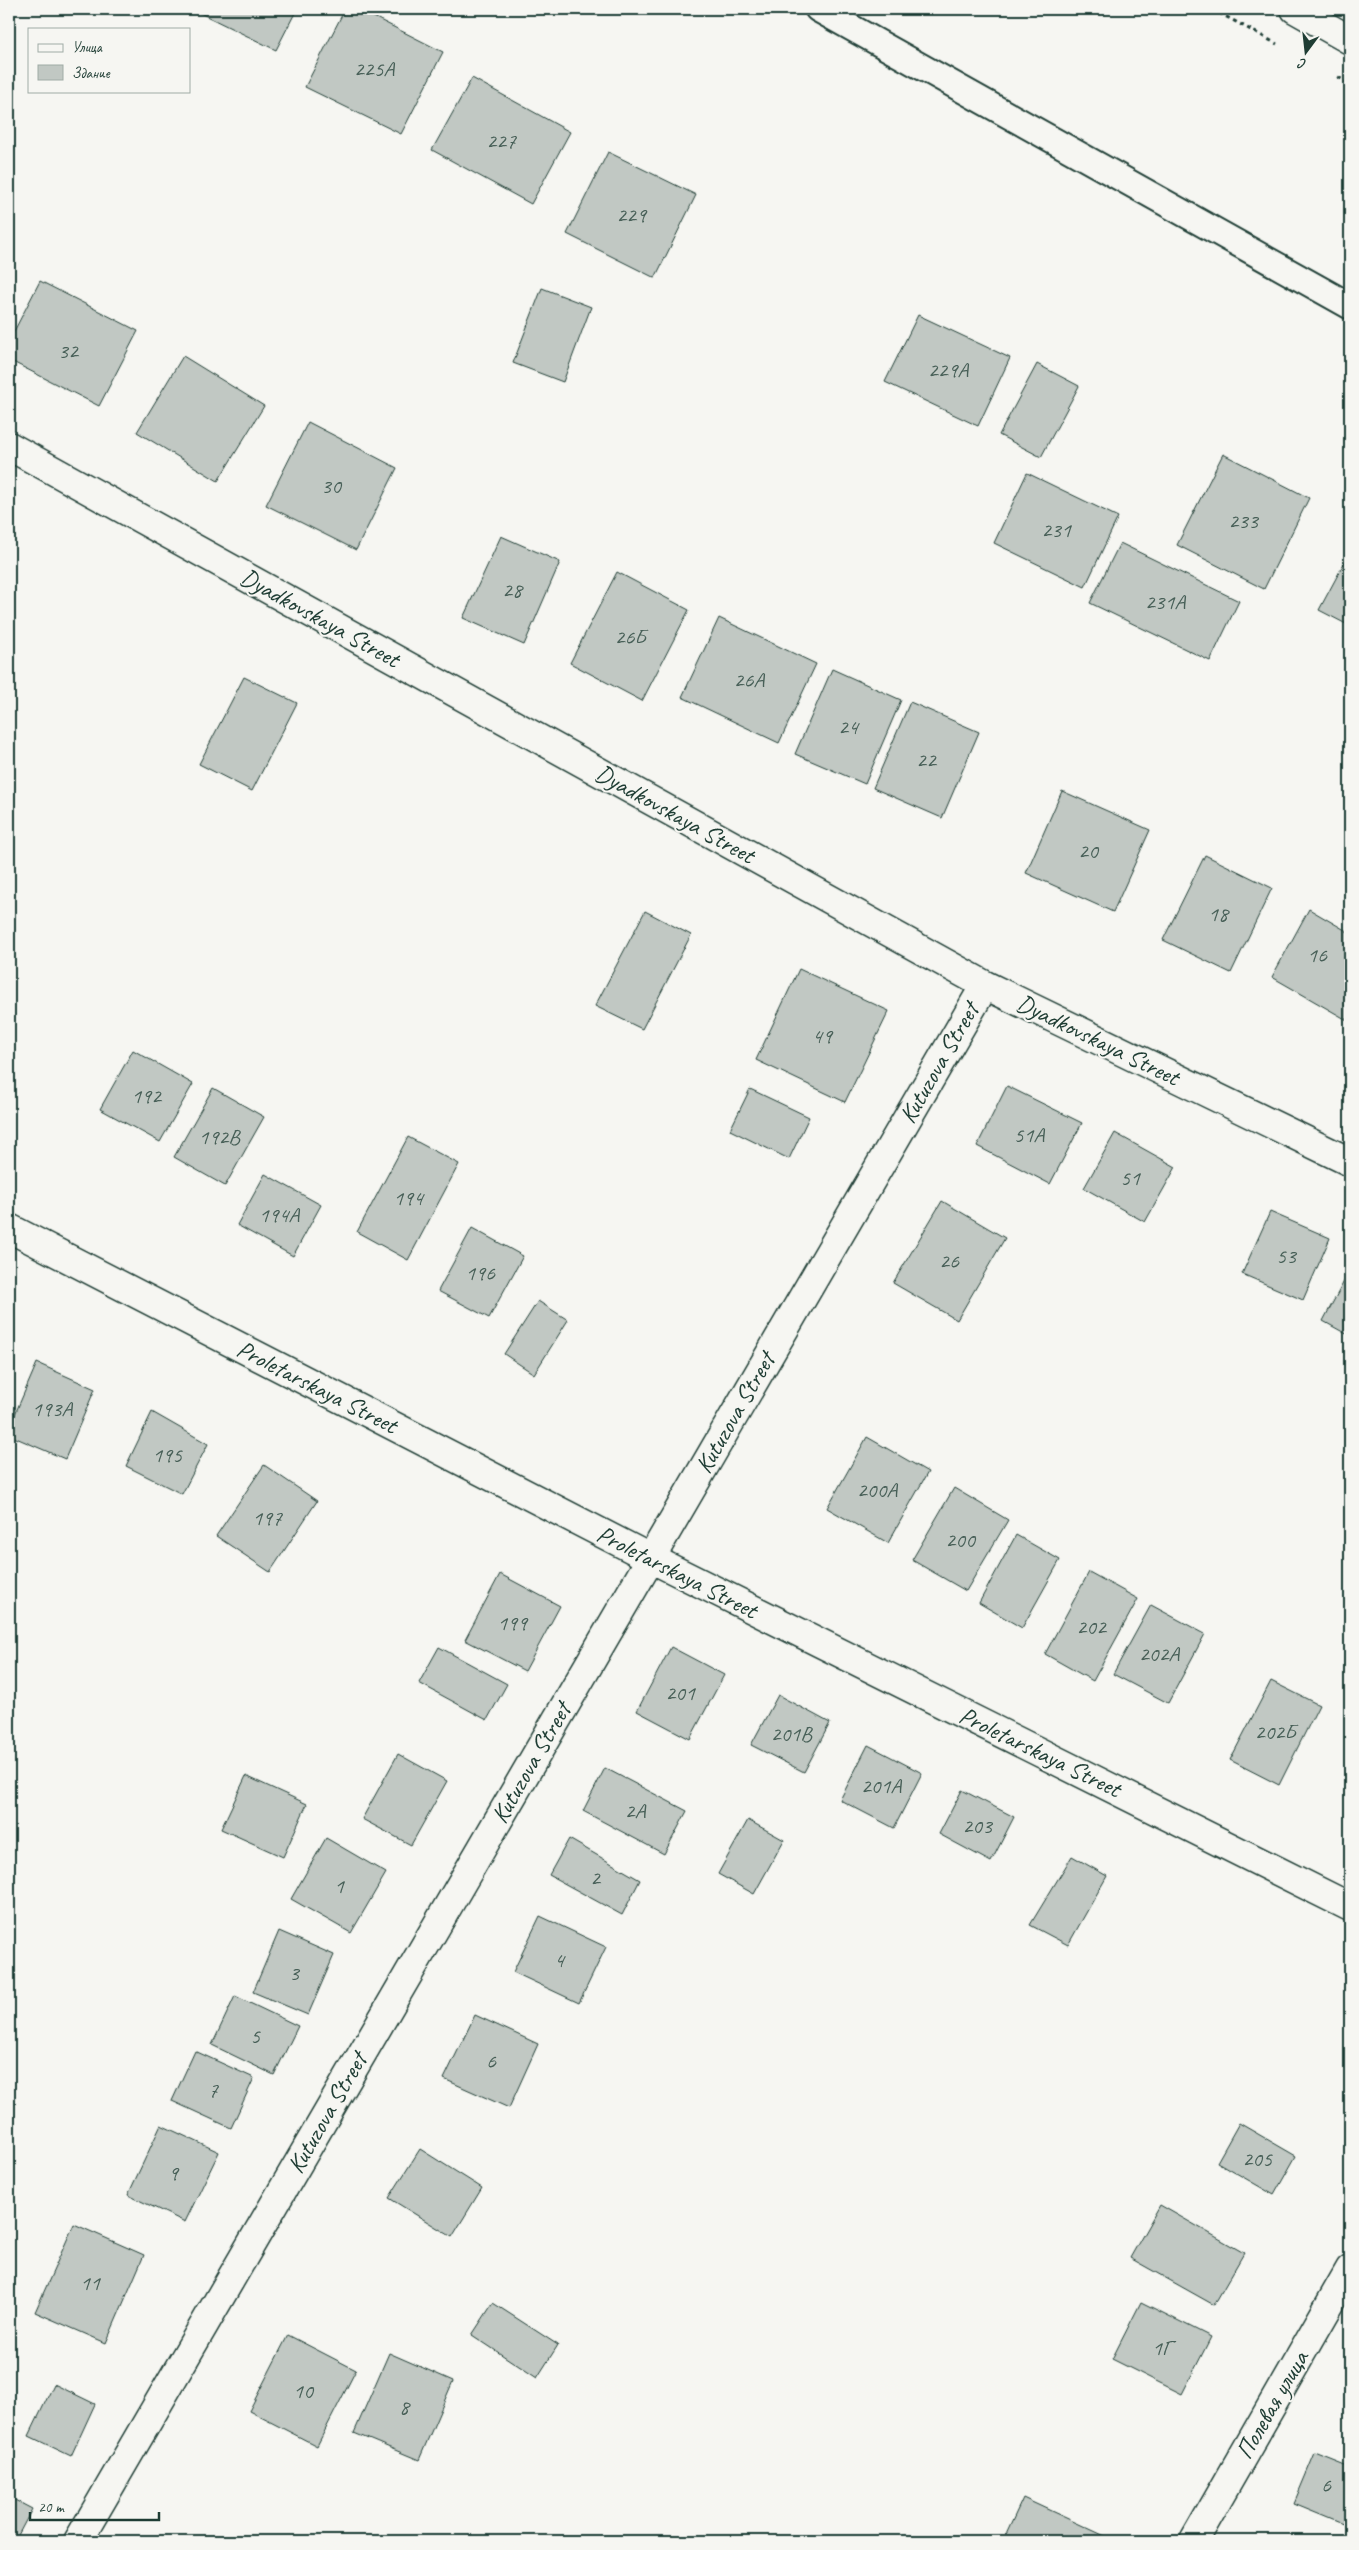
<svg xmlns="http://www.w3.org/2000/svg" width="1359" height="2550" font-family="Caveat,sans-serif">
<rect width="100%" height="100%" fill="#f6f6f2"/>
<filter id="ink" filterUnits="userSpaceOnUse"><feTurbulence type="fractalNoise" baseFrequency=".02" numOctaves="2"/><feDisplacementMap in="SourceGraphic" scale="10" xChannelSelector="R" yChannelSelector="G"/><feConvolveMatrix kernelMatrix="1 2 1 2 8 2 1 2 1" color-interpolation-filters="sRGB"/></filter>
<g filter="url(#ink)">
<path fill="#c1c8c3" stroke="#1f3d34" d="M200 9H297L276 50 198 12Z
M345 9H358L443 52 401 134 305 87Z
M472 78 570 132 531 204 432 150Z
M608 152 696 195 655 278 567 234Z
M40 281 138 331 99 406 9 360V341Z
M542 288 591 307 563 382 513 363Z
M918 315 1010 358 978 426 885 382Z
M183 356 264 406 218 481 137 432Z
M1037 364 1079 386 1041 457 999 435Z
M308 422 397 468 356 550 266 505Z
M1223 454 1309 498 1264 589 1177 545Z
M1027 473 1118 517 1085 587 994 543Z
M501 536 560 562 524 645 463 618Z
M1120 543 1239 601 1210 661 1090 603Z
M1350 552V626L1319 610Z
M617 572 689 610 642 701 570 663Z
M719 618 816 664 779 743 682 697Z
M832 669 901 700 865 784 795 754Z
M244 677 297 703 252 791 199 764Z
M910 702 979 732 942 818 873 788Z
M1062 791 1150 830 1113 912 1026 873Z
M1205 855 1272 888 1231 973 1163 940Z
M1309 909 1350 933V1015L1347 1020 1272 977Z
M645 911 691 935 642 1029 595 1006Z
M799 969 889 1011 845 1102 756 1060Z
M133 1050 193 1084 160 1142 100 1109Z
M1007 1086 1082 1123 1050 1184 977 1146Z
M213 1088 264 1117 225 1186 174 1157Z
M750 1089 809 1117 789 1159 730 1130Z
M1115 1133 1176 1167 1145 1222 1084 1188Z
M408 1137 459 1164 408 1260 357 1232Z
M265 1174 321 1205 293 1256 237 1225Z
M942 1201 1005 1238 957 1320 893 1283Z
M1270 1212 1330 1238 1303 1300 1242 1274Z
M472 1228 523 1256 489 1318 438 1291Z
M1350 1270V1336L1323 1321Z
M538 1301 568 1320 534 1374 504 1354Z
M37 1363 95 1389 65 1459 9 1435V1428Z
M152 1412 208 1444 182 1494 126 1466Z
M867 1437 928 1472 888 1543 827 1508Z
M264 1465 317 1501 270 1572 216 1536Z
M954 1488 1008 1520 966 1591 912 1560Z
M1016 1535 1060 1560 1022 1628 979 1603Z
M1089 1572 1138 1599 1093 1681 1045 1654Z
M500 1574 560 1606 525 1671 465 1640Z
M1151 1605 1205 1634 1168 1703 1113 1674Z
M439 1647 507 1684 487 1720 419 1683Z
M671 1647 724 1675 690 1739 637 1711Z
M1271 1681 1319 1705 1279 1785 1230 1760Z
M778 1695 830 1723 804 1772 751 1745Z
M868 1745 922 1773 894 1828 840 1800Z
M398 1754 447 1781 411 1845 362 1819Z
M605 1768 687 1811 664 1854 583 1811Z
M246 1776 307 1804 283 1857 221 1829Z
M962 1790 1014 1817 991 1862 939 1834Z
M748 1820 784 1840 754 1894 718 1874Z
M326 1838 386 1873 351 1933 291 1899Z
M569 1839 640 1880 622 1915 549 1875Z
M1072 1856 1107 1876 1068 1945 1030 1925Z
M540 1916 606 1947 579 2003 513 1972Z
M279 1931 334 1955 308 2015 253 1992Z
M235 1996 298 2026 274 2075 212 2045Z
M475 2015 538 2044 509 2108 444 2079Z
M195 2051 254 2078 231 2128 172 2101Z
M1239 2123 1296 2156 1274 2195 1217 2162Z
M161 2125 219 2152 185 2222 128 2195Z
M420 2149 482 2188 452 2237 389 2198Z
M1160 2205 1244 2253 1214 2305 1130 2258Z
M74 2224 144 2255 106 2343 35 2312Z
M1141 2302 1211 2337 1182 2394 1112 2359Z
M493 2303 558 2345 537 2378 472 2335Z
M288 2335 356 2370 317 2446 249 2411Z
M389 2353 453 2381 419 2460 354 2433Z
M54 2384 95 2404 71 2456 29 2436Z
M1315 2453 1350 2467V2526L1294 2503Z
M9 2497 32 2509 15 2541H9Z
M1023 2498 1107 2537 1104 2541H1003Z"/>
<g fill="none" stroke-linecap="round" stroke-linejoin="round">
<defs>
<path id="lane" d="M818 9 1350 306"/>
<path id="street" d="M9 446 985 985 1350 1162
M9 1228 650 1558 1350 1907
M78 2541 985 985
M1194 2541 1350 2269"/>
<path id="primary" d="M1295 9 1350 40"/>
</defs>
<use href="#lane" stroke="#1f3d34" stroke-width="29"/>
<use href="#street" stroke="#1f3d34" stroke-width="31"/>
<use href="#primary" stroke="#1f3d34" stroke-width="31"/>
<path stroke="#1f3d34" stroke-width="3" stroke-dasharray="4 4" stroke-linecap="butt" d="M1212 9 1277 44
M1338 77 1350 84"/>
<use href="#lane" stroke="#f6f6f2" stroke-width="25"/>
<use href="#street" stroke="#f6f6f2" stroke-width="28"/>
<use href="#primary" stroke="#f6f6f2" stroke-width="28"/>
</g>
</g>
<g text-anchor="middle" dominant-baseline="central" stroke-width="4" stroke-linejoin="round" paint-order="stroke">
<g font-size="22" fill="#486058">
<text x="374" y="69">225А</text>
<text x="501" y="141">227</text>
<text x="631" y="215">229</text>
<text x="68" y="351">32</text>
<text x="948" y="370">229А</text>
<text x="331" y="486">30</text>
<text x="1243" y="521">233</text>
<text x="1056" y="530">231</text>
<text x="512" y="590">28</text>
<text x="1165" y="602">231А</text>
<text x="630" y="637">26Б</text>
<text x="749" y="680">26А</text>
<text x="848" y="727">24</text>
<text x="926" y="760">22</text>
<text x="1088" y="851">20</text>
<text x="1218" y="914">18</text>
<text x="1317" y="955">16</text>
<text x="822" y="1036">49</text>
<text x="146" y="1096">192</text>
<text x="1029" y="1135">51А</text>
<text x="219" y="1137">192В</text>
<text x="1130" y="1178">51</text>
<text x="408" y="1198">194</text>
<text x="279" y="1215">194А</text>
<text x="1286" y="1256">53</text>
<text x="949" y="1261">26</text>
<text x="480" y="1273">196</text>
<text x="52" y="1409">193А</text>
<text x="167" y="1455">195</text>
<text x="877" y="1490">200А</text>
<text x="267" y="1518">197</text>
<text x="960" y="1540">200</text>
<text x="512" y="1623">199</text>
<text x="1091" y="1627">202</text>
<text x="1159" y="1654">202А</text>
<text x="680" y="1693">201</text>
<text x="1275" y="1732">202Б</text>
<text x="791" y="1734">201В</text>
<text x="881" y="1786">201А</text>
<text x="635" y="1811">2А</text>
<text x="977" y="1826">203</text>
<text x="595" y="1878">2</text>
<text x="339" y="1886">1</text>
<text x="559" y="1960">4</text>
<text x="294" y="1973">3</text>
<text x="255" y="2036">5</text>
<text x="491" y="2061">6</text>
<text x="213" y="2090">7</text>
<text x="1257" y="2159">205</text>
<text x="173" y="2173">9</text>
<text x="90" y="2283">11</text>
<text x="1162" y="2348">1Г</text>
<text x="303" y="2391">10</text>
<text x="404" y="2407">8</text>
<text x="1326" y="2485">6</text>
</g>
<g font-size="25" fill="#1f3d34" stroke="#f6f6f2">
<text transform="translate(320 618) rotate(29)">Dyadkovskaya Street</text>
<text transform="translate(675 814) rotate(29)">Dyadkovskaya Street</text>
<text transform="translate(1098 1040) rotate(26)">Dyadkovskaya Street</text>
<text transform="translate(939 1063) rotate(-60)">Kutuzova Street</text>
<text transform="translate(317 1387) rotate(27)">Proletarskaya Street</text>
<text transform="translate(735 1413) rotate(-60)">Kutuzova Street</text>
<text transform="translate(677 1572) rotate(27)">Proletarskaya Street</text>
<text transform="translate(1040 1752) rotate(26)">Proletarskaya Street</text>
<text transform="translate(531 1763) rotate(-60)">Kutuzova Street</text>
<text transform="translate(327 2113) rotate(-60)">Kutuzova Street</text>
<text transform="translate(1272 2405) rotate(-60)">Полевая улица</text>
</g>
</g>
<rect width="1359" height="2550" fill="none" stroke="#f6f6f2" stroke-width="30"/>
<rect x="15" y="15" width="1329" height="2520" fill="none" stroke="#1f3d34" stroke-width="2" filter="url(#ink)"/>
<rect x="28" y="28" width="162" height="65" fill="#f6f6f2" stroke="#a0aca6"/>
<rect x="38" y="44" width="25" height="8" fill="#f6f6f2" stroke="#a0aca6"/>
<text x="72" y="52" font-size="15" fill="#1f3d34">Улица</text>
<rect x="38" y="65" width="25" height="15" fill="#c1c8c3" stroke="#a0aca6"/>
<text x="72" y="78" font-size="15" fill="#1f3d34">Здание</text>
<g transform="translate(1306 52) rotate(195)" stroke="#f6f6f2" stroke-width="4" paint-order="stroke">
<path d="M0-4L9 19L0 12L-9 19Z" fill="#1f3d34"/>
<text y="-8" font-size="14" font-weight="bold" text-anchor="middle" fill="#1f3d34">С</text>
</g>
<path d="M30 2512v8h129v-8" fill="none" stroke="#1f3d34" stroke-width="2.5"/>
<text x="38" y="2512" font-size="15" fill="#1f3d34" stroke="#f6f6f2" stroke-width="4" paint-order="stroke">20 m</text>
</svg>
